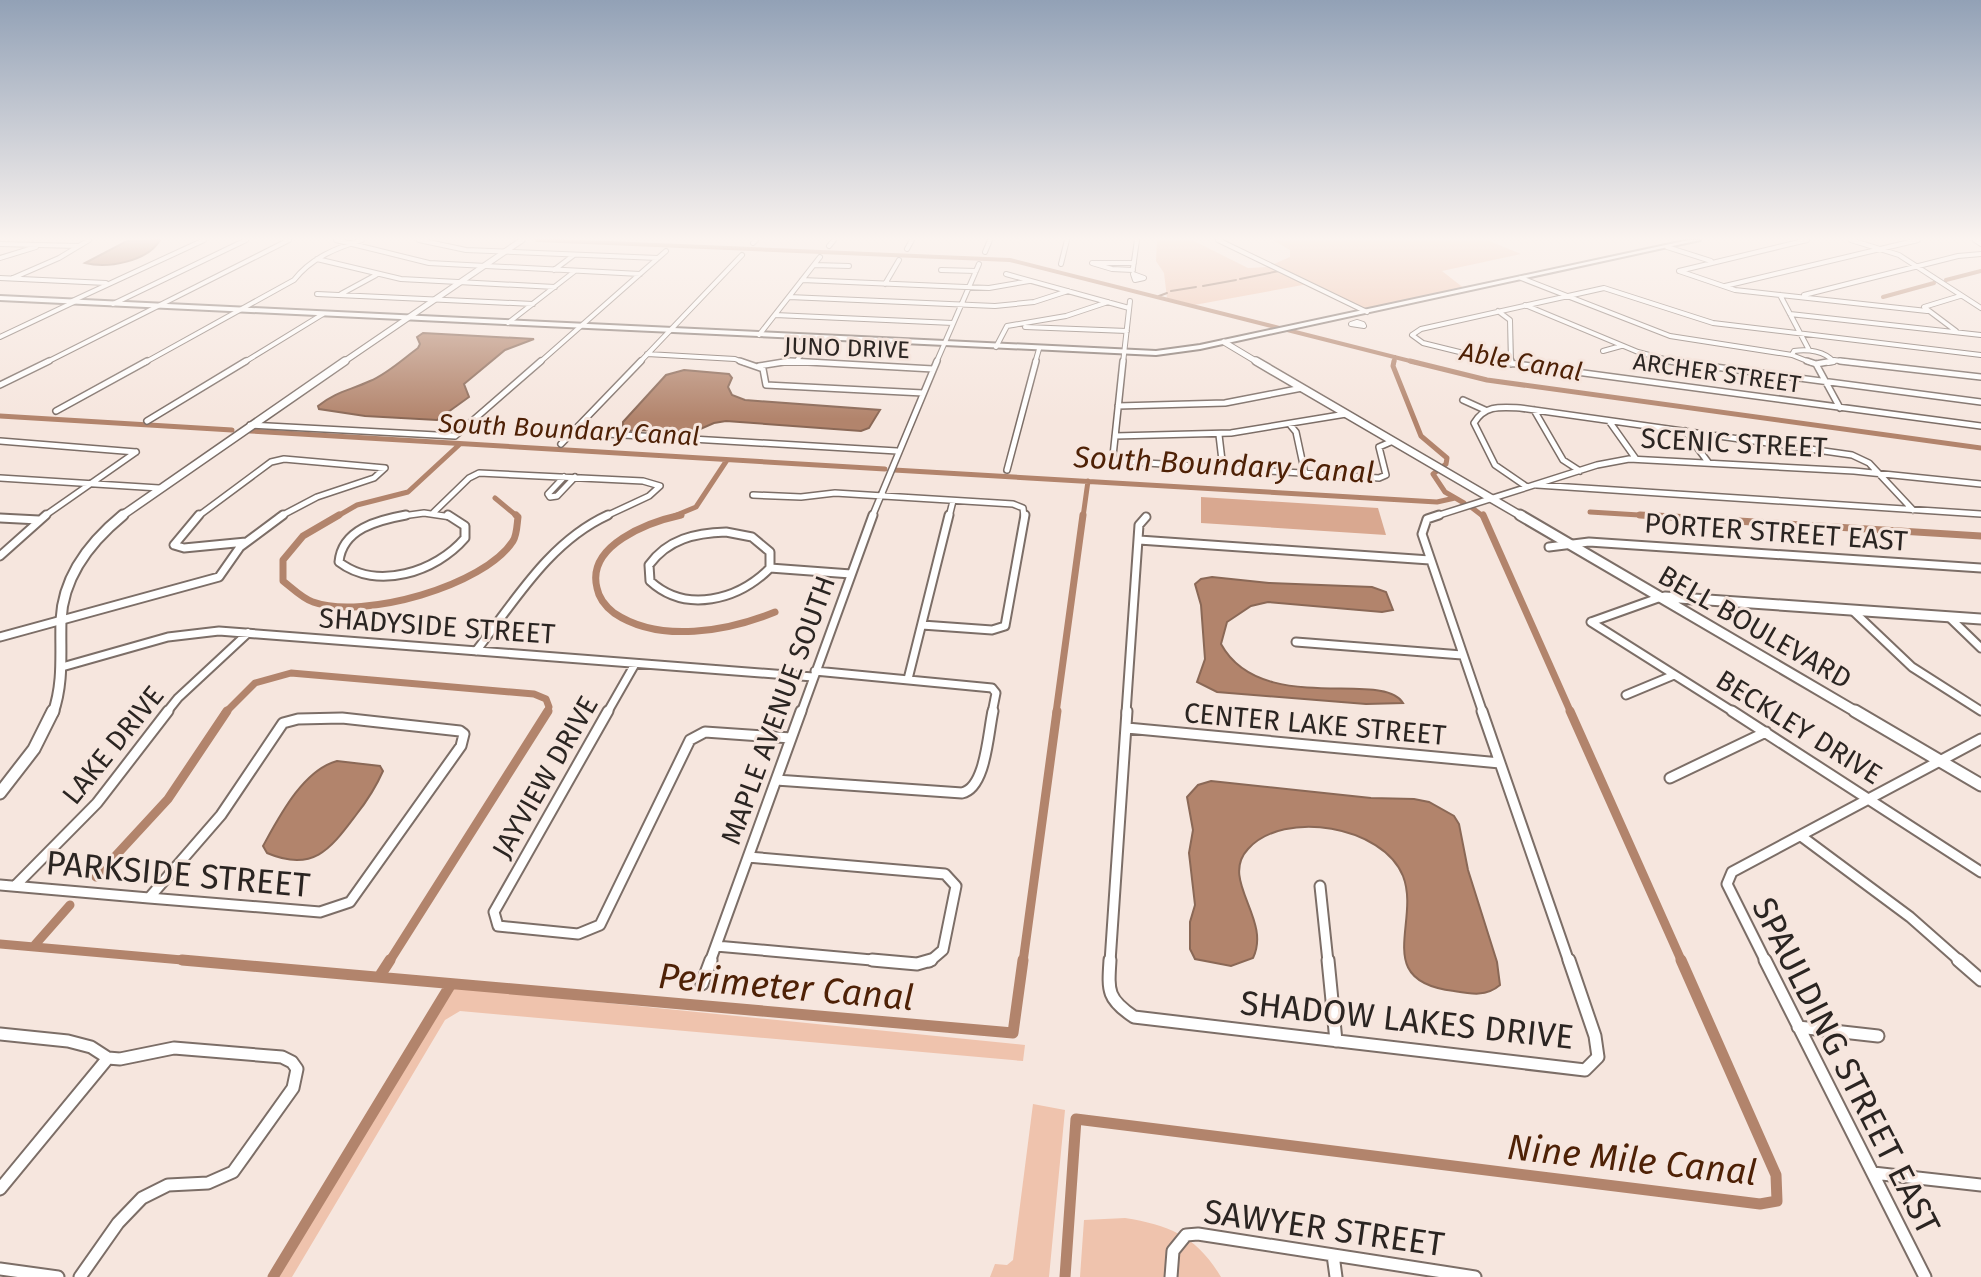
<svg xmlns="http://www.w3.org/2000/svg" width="1981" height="1277" font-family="'Fira Sans',sans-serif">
<rect width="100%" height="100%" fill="#f6e6de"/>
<path fill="#efc3ad" d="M1157 240H1192L1248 268 1267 267 1290 257V250L1273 240H1487L1521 254 1442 271 1465 289 1368 310 1308 284 1194 305 1167 298 1164 273 1156 261Z
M448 987 1025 1045 1023 1061 460 1011 445 1020 292 1277H272Z
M1033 1104 1065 1110 1049 1277H990L995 1264 1007 1265 1013 1260Z
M1125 1218C1170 1225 1197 1237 1221 1277H1080L1084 1220Z"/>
<path fill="#d9a890" d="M1201 497 1378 508 1386 535 1201 523Z"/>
<path fill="#b2846c" stroke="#8a6856" stroke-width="2" d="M160 240C148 261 108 269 85 263L127 241Z
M423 333 534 339 505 350 464 384 469 397 437 420 365 416 319 409 318 406C335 392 351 390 370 381 387 374 403 359 418 348L420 344 417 337Z
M684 370 729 374 732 378 728 387 732 395 745 400 880 410 869 428 861 431 726 421 714 423 689 434 658 430 623 431V422L666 375Z
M1212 577 1269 583 1372 587 1386 592 1393 610 1382 612 1268 602 1251 606 1227 622 1221 644C1261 717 1383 669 1403 703L1366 704 1217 692 1197 682 1205 659 1201 605 1195 584 1201 579Z
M337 761 380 766 383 771C376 787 367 801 356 815 331 848 314 873 267 853L263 846C279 817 303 770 337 761Z
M1211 781 1371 798 1414 799 1429 802 1454 816 1459 824 1468 870 1497 962 1500 985C1486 997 1471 994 1454 991 1371 981 1421 922 1403 876 1383 826 1284 809 1248 849 1219 880 1272 919 1253 958L1231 966 1195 959 1190 949V922L1195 905 1189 853 1193 830 1187 797 1198 785Z"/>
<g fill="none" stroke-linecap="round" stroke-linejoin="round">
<path stroke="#8a6856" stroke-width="2" d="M1240 279 1279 271
M1203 286 1236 280
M1171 291 1196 287
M1159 296 1167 293"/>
<path stroke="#b2846c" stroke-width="4" d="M537 240 1010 260 1418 363
M1946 280 1981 271
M1883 297 1934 283
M1394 363 1395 357"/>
<path stroke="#b2846c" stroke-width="5" d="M1394 361 1393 366 1421 436 1447 458 1446 464 1433 474 1445 492 1464 503
M1410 361 1487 380 1981 448
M0 416 232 430
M250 431 885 469
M894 470 1437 502 1455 498
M495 498 518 517
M1471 507 1484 517
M1590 512 1672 517
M336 517 357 505 408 492 460 444
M672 517 696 507 727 460
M1083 517 1088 481"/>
<path stroke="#b2846c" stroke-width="7" d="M339 515 303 536 283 560V581C292 588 303 599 313 602 363 620 484 586 513 541 517 535 517 524 518 517L516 515
M681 515C649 522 586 545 597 588 599 599 605 606 614 613 660 644 728 631 775 612
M1483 515 1571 713
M1640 515 1981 536
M225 713 255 683 291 673 534 694 546 699 549 707 547 713
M1056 713 1083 515"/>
<path stroke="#b2846c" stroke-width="9" d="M1570 711 1682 962
M96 877 168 799 227 711
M0 944 205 962
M33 947 70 905
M389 962 548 711
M1023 962 1057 711"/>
<path stroke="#b2846c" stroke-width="11" d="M182 960 1013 1033 1023 960
M379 977 390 960
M273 1277 451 984
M1065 1277 1076 1119 1760 1204 1777 1201 1776 1175 1681 960"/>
<defs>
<path id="minor-far4" d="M336 240 429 263 640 274
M419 240 466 250 658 258
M1218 240 1367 312
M1851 240 1899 255 1981 308
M1975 240 1981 244
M753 243 756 240
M0 244 78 246
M829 246 834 240
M1667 247 1711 261
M907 249 912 240
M985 252 990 240
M0 258 36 247
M317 259 401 279 555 287
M1061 264 1067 240
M814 265 849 266
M1133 268 1137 240
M554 270 574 255
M941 270 976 271
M1133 270 1112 269 1092 263H1134
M1679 271 1735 290 1927 311
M1679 271 1807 240
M1006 274 1129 308
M1133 274 1144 278 1135 280Z
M0 278 106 283
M13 278 59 258 89 240
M1521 278 1670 336 1792 355
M802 280 989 288 1029 281
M885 284 899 260
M1725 286 1918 240
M317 294 533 304
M341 294 376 275
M1780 295 1809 350
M1804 295 1958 256 1981 254
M789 297 995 306 1034 302 1068 291
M70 302 204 240
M113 304 246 240
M1525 305 1638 352 1679 363
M1498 311 1510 320 1511 363
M1790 314 1981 335
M775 315 953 323
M1357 322 1363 324 1364 326 1351 324Z
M508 323 575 271
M1025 327 1127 331
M1956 331 1924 307 1960 296
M759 335 820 257
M0 337 74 302
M996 347 1007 326 1066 316 1108 302
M1603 351 1621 346
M647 354 735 359 745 363
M1834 360 1857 363
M796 362 812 338
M45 363 289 240
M144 363 294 280C311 258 336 248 362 240
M243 363 323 314
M539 363 666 251
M639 363 742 255
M780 363H820
M936 363 979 264
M1035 363 1039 349
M1123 363 1130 301
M1504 363 1423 343 1412 335 1421 329 1604 288 1713 323 1981 355
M1812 363 1792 355 1794 351C1808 349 1825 351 1834 362L1828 363"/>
<path id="minor-far3" d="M740 361 763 369 766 385 923 393
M1123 361 1113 456 1116 461 1379 478 1386 475 1379 447 1393 441
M1494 361 1981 426
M1511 361V364
M1669 361 1981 402
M1807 361 1816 364 1833 361
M1840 361 1981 377
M1816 364 1840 408
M759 366 790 361 933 369
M0 385 49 361
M1463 400 1485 410
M1118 406 1225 403 1302 388
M1534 410 1563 460 1580 471
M56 411 147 361
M147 421 246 361
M1609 421 1636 459
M250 425 455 436 541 361
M1291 426 1296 432 1305 474
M1685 431 1708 462
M573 432 897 451
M1219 435 1223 469
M1115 436 1231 433 1346 414
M0 441 136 452
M561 444 641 361
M1007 470 1036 361
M564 477 548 494 550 497 557 496 575 477
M0 478 159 488
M1537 485 1981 514
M1527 487 1495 465 1474 423C1485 405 1500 407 1520 408L1852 455 1869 463 1913 510
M753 495 801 497 835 493 1013 504 1023 508 1024 517
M433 513 469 478 479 473 643 481 660 486 649 496 604 517
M43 517 136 452
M197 517 271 462 284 459 385 468 374 478 317 497 279 517
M395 517 424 513 451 517
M872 517 937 361
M949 517 953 501
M1433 517 1597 465 1629 459 1854 471 1981 484"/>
<path id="minor-far2" d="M199 515 174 545 184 548 246 542
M406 515C378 520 342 529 339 562 377 591 436 572 465 538V526L448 515
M1439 515 1427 519 1422 534 1483 713
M0 518 39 520
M726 532 752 537 770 552V568C738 600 686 614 650 581L649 565C668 539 695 533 726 532Z
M1139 540 1430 560
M1549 547 1589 542 1981 568
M0 556 46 515
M770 568 851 574
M1852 610 1912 667 1981 711
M1949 617 1981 648
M1591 622 1735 713
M1591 622 1661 597
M922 625 992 630 1005 626 1025 515
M0 637 219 577 240 547 283 515
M1296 642 1462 655
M476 651C515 601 549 542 608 515
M62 667 168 637 219 631 813 677
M815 671 992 688 996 693 992 713
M908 679 949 515
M1626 695 1674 675
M166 713 178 698 248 633
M607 713 635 664
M801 713 873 515
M1126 713 1139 525 1146 517"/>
<path id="minor-far1" d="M608 711 494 912 498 926 578 934 600 925 690 740 705 732 791 738
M1482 711 1569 962
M1732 711 1981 872
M342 718 460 731 464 734 461 746 350 902 320 912 149 898 221 815 283 723 298 719Z
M1127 728 1500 763
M1670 778 1766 732
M776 780 962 793C986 788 988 733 993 711
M1801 836 1910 917 1961 962
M748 857 945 874 956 886 943 950 929 962
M0 885 149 898
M15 886 97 803 168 711
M1320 886 1328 962
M716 946 894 962
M710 962 801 711
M1110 962 1127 711
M1766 962 1727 884 1732 872 1981 739"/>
<path id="minor" d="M872 960 917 964 931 960
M1110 960C1108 991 1107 999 1134 1017L1585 1070 1598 1057 1595 1036 1569 960
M1328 960 1336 1041
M1765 960 1925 1277
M1958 960 1981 980
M702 984 711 960
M1798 1027 1878 1036
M0 1034 68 1041 91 1047 108 1058 120 1059 174 1048 282 1057 292 1062 297 1069 293 1088 233 1172 208 1183 168 1185 142 1198 118 1223 80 1277
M1873 1173 1981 1185
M0 1189 108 1058
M1333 1255 1336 1277
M0 1269 58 1277
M1171 1277 1173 1251 1186 1235 1198 1234 1475 1277"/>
<path id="tertiary-far3" d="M1224 342 1259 363
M342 363 522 240"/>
<path id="tertiary-far2" d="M1256 361 1523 517
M120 517 345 361"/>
<path id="tertiary-far1" d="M1520 515 1858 713
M1665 597 1981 619
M53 713C64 682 60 652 61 620 63 576 90 542 123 515"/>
<path id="tertiary" d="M1855 711 1981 785
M0 793 34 749 53 711"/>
<path id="secondary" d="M1689 240H1700L1200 349 1156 355 0 300V296L1156 351 1200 345Z"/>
</defs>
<use href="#minor-far4" stroke="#7c6e67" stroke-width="6"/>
<use href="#minor-far3" stroke="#7c6e67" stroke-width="8"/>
<use href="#minor-far2" stroke="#7c6e67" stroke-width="11"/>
<use href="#minor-far1" stroke="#7c6e67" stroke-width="13"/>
<use href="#minor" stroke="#7c6e67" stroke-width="15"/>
<use href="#tertiary-far3" stroke="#7c6e67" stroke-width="7"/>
<use href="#tertiary-far2" stroke="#7c6e67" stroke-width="10"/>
<use href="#tertiary-far1" stroke="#7c6e67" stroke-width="13"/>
<use href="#tertiary" stroke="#7c6e67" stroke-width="15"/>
<use href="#secondary" stroke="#7c6e67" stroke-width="4"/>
<use href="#minor-far4" stroke="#fff" stroke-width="4"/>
<use href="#minor-far3" stroke="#fff" stroke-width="5"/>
<use href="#minor-far2" stroke="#fff" stroke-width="7"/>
<use href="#minor-far1" stroke="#fff" stroke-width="9"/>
<use href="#minor" stroke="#fff" stroke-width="11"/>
<use href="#tertiary-far3" stroke="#fff" stroke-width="5"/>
<use href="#tertiary-far2" stroke="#fff" stroke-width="7"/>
<use href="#tertiary-far1" stroke="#fff" stroke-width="9"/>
<use href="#tertiary" stroke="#fff" stroke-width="11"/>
<use href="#secondary" fill="#fff" fill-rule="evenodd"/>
</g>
<linearGradient id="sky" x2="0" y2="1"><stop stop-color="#92a1b6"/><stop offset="0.57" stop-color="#fbf4f0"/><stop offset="1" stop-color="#fbf4f0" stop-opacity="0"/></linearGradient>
<rect width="1981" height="419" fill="url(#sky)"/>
<g text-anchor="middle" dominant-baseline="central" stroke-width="6" stroke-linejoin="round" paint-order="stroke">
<g font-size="24" fill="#2b2522" stroke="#f6e6de">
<text transform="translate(847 348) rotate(2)">JUNO DRIVE</text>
<text transform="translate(1717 373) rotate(8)">ARCHER STREET</text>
</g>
<g font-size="26" font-style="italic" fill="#4e2106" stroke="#f6e6de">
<text transform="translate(1521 362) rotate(10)">Able Canal</text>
<text transform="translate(569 430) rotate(3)">South Boundary Canal</text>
</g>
<g font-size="28" fill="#2b2522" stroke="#f6e6de">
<text transform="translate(1734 443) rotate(3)">SCENIC STREET</text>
<text transform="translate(1776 532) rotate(4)">PORTER STREET EAST</text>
<text transform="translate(437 626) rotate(4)">SHADYSIDE STREET</text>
<text transform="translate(1755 627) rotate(30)">BELL BOULEVARD</text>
<text transform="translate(778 710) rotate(-70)">MAPLE AVENUE SOUTH</text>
<text transform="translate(1315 724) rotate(5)">CENTER LAKE STREET</text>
<text transform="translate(1799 727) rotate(32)">BECKLEY DRIVE</text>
<text transform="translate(113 745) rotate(-51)">LAKE DRIVE</text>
<text transform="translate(545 777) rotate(-60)">JAYVIEW DRIVE</text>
</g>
<g font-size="30" font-style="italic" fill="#4e2106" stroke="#f6e6de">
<text transform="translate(1224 465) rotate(3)">South Boundary Canal</text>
</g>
<g font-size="34" fill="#2b2522" stroke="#f6e6de">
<text transform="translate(178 874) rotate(5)">PARKSIDE STREET</text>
<text transform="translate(1407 1020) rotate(6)">SHADOW LAKES DRIVE</text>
<text transform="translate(1846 1066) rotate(63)">SPAULDING STREET EAST</text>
<text transform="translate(1324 1228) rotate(8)">SAWYER STREET</text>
</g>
<g font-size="36" font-style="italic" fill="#4e2106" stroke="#f6e6de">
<text transform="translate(786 987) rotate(5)">Perimeter Canal</text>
<text transform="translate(1632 1160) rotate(6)">Nine Mile Canal</text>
</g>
</g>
</svg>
